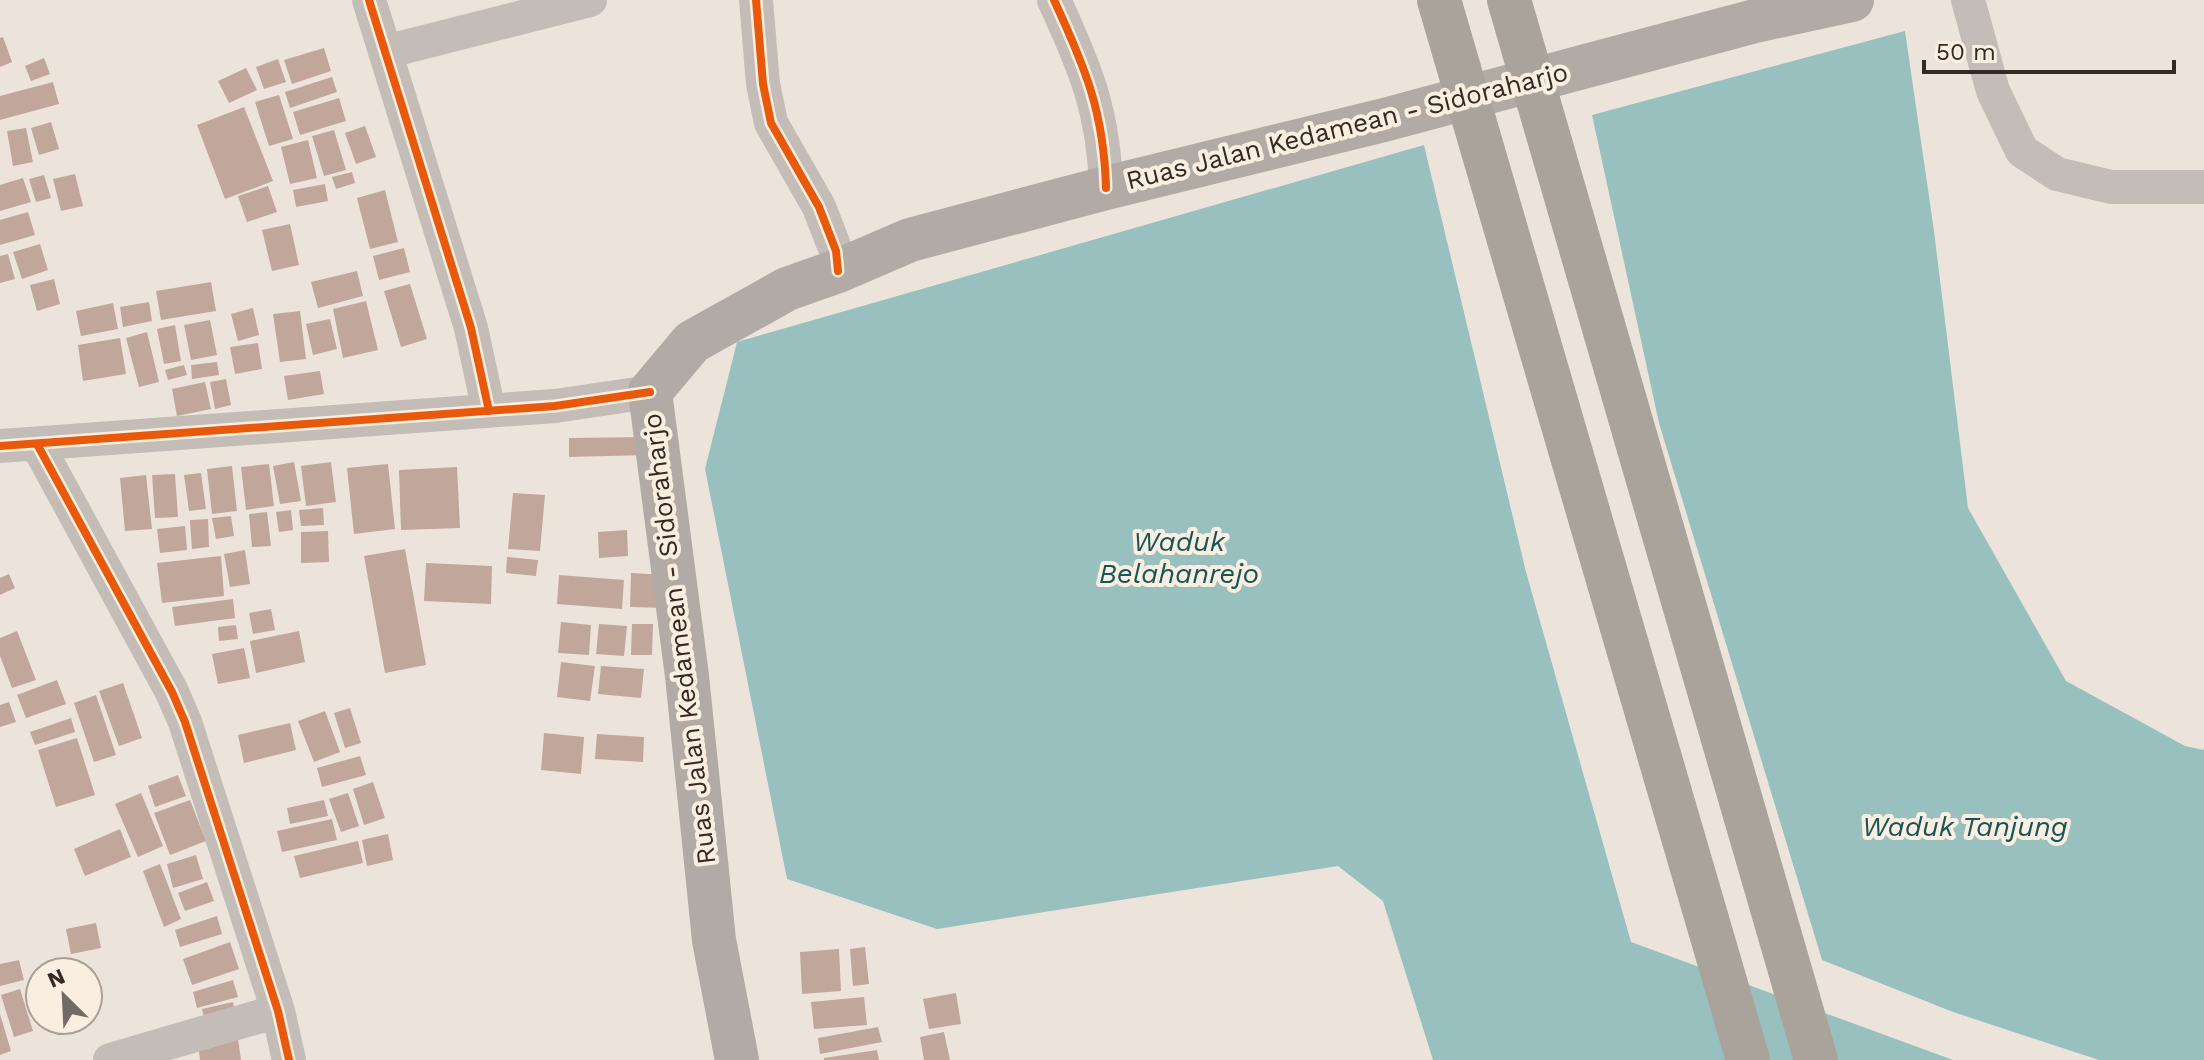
<svg xmlns="http://www.w3.org/2000/svg" width="2204" height="1060" font-family="'Work Sans',sans-serif">
<rect width="100%" height="100%" fill="#ece4db"/>
<path fill="#97c0be" d="M1905 31 1934 231 1968 508 2066 681 2185 746 2204 750V1060H2099L1953 1012 1822 960 1659 423 1592 115Z
M1424 145 1526 572 1631 942 1953 1060H1433L1383 901 1338 866 937 929 787 879 705 469 737 342Z"/>
<path fill="#c1a69c" d="M3 37 12 62 0 67V38Z
M324 48 331 71 292 84 284 60Z
M44 58 50 74 31 81 25 66Z
M278 59 286 82 264 89 256 67Z
M246 68 257 90 229 103 218 81Z
M332 77 337 92 290 108 285 92Z
M53 82 59 104 0 120V96Z
M279 95 293 139 269 146 255 102Z
M339 98 346 121 300 135 293 112Z
M244 107 273 181 225 199 197 125Z
M51 122 59 149 39 155 31 128Z
M365 126 376 157 356 164 345 133Z
M26 128 33 162 13 166 7 131Z
M334 130 346 170 324 176 312 136Z
M308 140 317 178 290 184 281 147Z
M352 172 355 183 336 189 332 177Z
M75 174 83 206 61 211 53 179Z
M44 175 51 198 36 202 29 179Z
M23 178 31 202 0 211V185Z
M325 184 328 201 296 207 293 190Z
M268 186 277 212 247 222 238 196Z
M385 190 398 242 370 249 357 198Z
M28 212 35 235 0 245V220Z
M290 224 299 265 272 271 262 230Z
M40 244 48 270 22 279 13 252Z
M404 248 410 272 379 280 373 256Z
M8 254 15 279 0 283V256Z
M357 271 363 296 318 308 311 282Z
M54 279 60 304 37 311 30 285Z
M211 282 216 311 161 320 156 291Z
M410 284 427 339 401 347 384 291Z
M366 301 378 350 343 358 333 309Z
M149 302 152 321 123 327 120 307Z
M113 303 118 329 81 336 76 311Z
M253 308 259 335 238 341 231 314Z
M300 311 306 359 280 362 273 314Z
M330 319 337 349 313 355 306 324Z
M210 320 217 355 191 360 184 325Z
M175 325 181 361 164 364 157 329Z
M147 332 159 382 139 387 126 338Z
M120 338 126 374 83 381 78 345Z
M258 343 262 369 235 374 230 347Z
M217 362 219 375 192 379 191 365Z
M184 365 187 375 168 380 165 370Z
M320 371 324 394 288 400 284 376Z
M226 379 231 405 215 409 210 382Z
M205 382 211 409 177 416 172 389Z
M647 437V455L569 457V438Z
M294 462 301 501 280 504 273 466Z
M331 462 336 502 306 506 301 466Z
M269 464 274 506 246 510 241 467Z
M388 464 395 529 354 534 347 468Z
M232 466 237 511 212 514 207 469Z
M457 467 460 528 401 530 399 470Z
M201 473 206 509 189 511 184 475Z
M175 474 178 517 155 518 152 475Z
M146 475 152 529 125 531 120 478Z
M513 493 545 495 540 551 508 549Z
M323 508 324 525 301 526 299 510Z
M291 510 293 530 279 532 276 512Z
M267 512 271 546 252 547 249 514Z
M231 516 234 536 216 539 212 518Z
M208 519 209 547 192 549 190 520Z
M185 526 187 550 160 553 157 529Z
M627 530 628 556 599 558 598 532Z
M328 531 329 562 301 563V532Z
M405 549 426 665 385 673 364 556Z
M245 550 250 584 230 587 224 554Z
M221 556 224 596 162 603 157 563Z
M507 557 538 560 536 576 506 573Z
M426 563 492 566 491 604 424 601Z
M631 573 667 575 666 608 630 607Z
M9 574 15 588 0 595V578Z
M559 575 624 580 622 609 557 604Z
M233 599 235 618 175 626 172 607Z
M271 609 275 630 253 634 249 613Z
M561 622 591 625 589 655 558 653Z
M599 624 627 626 624 656 596 654Z
M632 624H653L652 655H631Z
M236 625 238 639 219 641 218 627Z
M17 631 36 680 12 688 0 656V638Z
M299 631 305 662 256 673 250 641Z
M244 648 250 678 218 684 212 654Z
M561 662 595 666 590 701 557 697Z
M601 666 644 669 641 698 598 694Z
M57 680 66 704 26 718 17 695Z
M123 683 142 738 119 746 99 691Z
M96 695 116 755 94 762 74 703Z
M9 702 16 722 0 727V705Z
M350 708 361 743 345 748 334 713Z
M325 711 340 752 314 762 298 721Z
M71 718 75 732 35 745 30 732Z
M290 723 296 750 244 763 238 735Z
M544 733 584 737 581 774 541 770Z
M597 734 644 737 643 762 595 759Z
M77 738 95 795 56 807 38 750Z
M360 756 366 775 322 787 317 768Z
M178 775 186 796 155 807 148 786Z
M373 782 385 818 364 825 353 789Z
M141 793 163 846 138 857 115 804Z
M348 793 359 826 341 832 329 799Z
M190 800 206 841 170 855 154 813Z
M324 800 328 816 290 824 287 808Z
M332 819 337 840 282 852 277 831Z
M120 829 131 857 85 876 74 849Z
M388 834 393 860 367 866 362 840Z
M358 841 363 863 300 878 294 856Z
M196 855 203 879 173 888 167 864Z
M160 864 181 919 164 927 143 871Z
M207 882 214 901 185 911 178 893Z
M217 916 222 934 180 947 175 930Z
M96 923 101 948 71 954 66 929Z
M230 942 239 969 192 985 183 959Z
M865 947 869 984 853 986 850 949Z
M839 949 841 991 802 994 800 952Z
M19 960 24 980 0 986V964Z
M233 980 238 997 197 1008 193 992Z
M20 989 33 1031 14 1037 1 995Z
M956 993 961 1024 929 1029 923 999Z
M864 997 867 1025 814 1029 811 1002Z
M233 1002 236 1017 206 1025 202 1009Z
M0 1014 11 1051 0 1055Z
M878 1027 882 1042 820 1054 818 1038Z
M944 1032 950 1060H924L920 1037Z
M238 1039 241 1060H200L198 1044Z
M877 1050 879 1060H824V1058Z"/>
<g fill="none" stroke-linecap="round" stroke-linejoin="round">
<path stroke="#c4bcb6" stroke-width="34" d="M369 0 471 328 489 411
M756 0 763 84 771 123 819 207 836 251 838 271
M1054 0C1085 67 1104 112 1106 188
M1968 0 1993 91 2022 151 2057 174 2111 187H2204
M385 52 590 0
M37 444 172 692 185 722 278 1011 289 1060
M0 446 555 406 650 392
M110 1060 278 1011"/>
<path stroke="#b2aaa4" stroke-width="44" d="M737 1060 714 940 687 676 650 392 692 342 787 289 838 271 910 240 1106 188 1384 120 1755 21 1852 0"/>
<path stroke="#aaa39c" stroke-width="44" d="M1439 0 1748 1060
M1509 0 1816 1060"/>
<defs>
<path id="cycleway" d="M369 0 471 328 489 411
M756 0 763 84 771 123 819 207 836 251 838 271
M1054 0C1085 67 1104 112 1106 188
M37 444 172 692 185 722 278 1011 289 1060
M0 446 555 406 650 392"/>
</defs>
<use href="#cycleway" stroke="#faeee1" stroke-width="13"/>
<use href="#cycleway" stroke="#e8590c" stroke-width="8"/>
</g>
<g text-anchor="middle" dominant-baseline="central" stroke-width="8" stroke-linejoin="round" paint-order="stroke">
<g font-size="26" fill="#342924" stroke="#faeee1">
<text transform="translate(1347 126) rotate(-14)">Ruas Jalan Kedamean - Sidoraharjo</text>
<text transform="translate(679 639) rotate(-97)">Ruas Jalan Kedamean - Sidoraharjo</text>
</g>
<g font-size="28" font-style="italic" fill="#175658" stroke="#faeee1">
<text x="1179" y="541">Waduk<tspan x="1179" dy="32">Belahanrejo</tspan></text>
<text x="1965" y="826">Waduk Tanjung</text>
</g>
</g>
<g transform="translate(64 996) rotate(336)"><circle r="38" fill="#faeee1" stroke="#ab9f95" stroke-width="2"/>
<path d="M0-6L14 30L0 20L-14 30Z" fill="#746a64"/>
<text y="-12" font-size="22" font-weight="bold" text-anchor="middle" fill="#342924">N</text>
</g>
<path d="M1924 60v12h250v-12" fill="none" stroke="#342924" stroke-width="4"/>
<text x="1936" y="60" font-size="24" fill="#342924" stroke="#faeee1" stroke-width="6" paint-order="stroke">50 m</text>
</svg>
